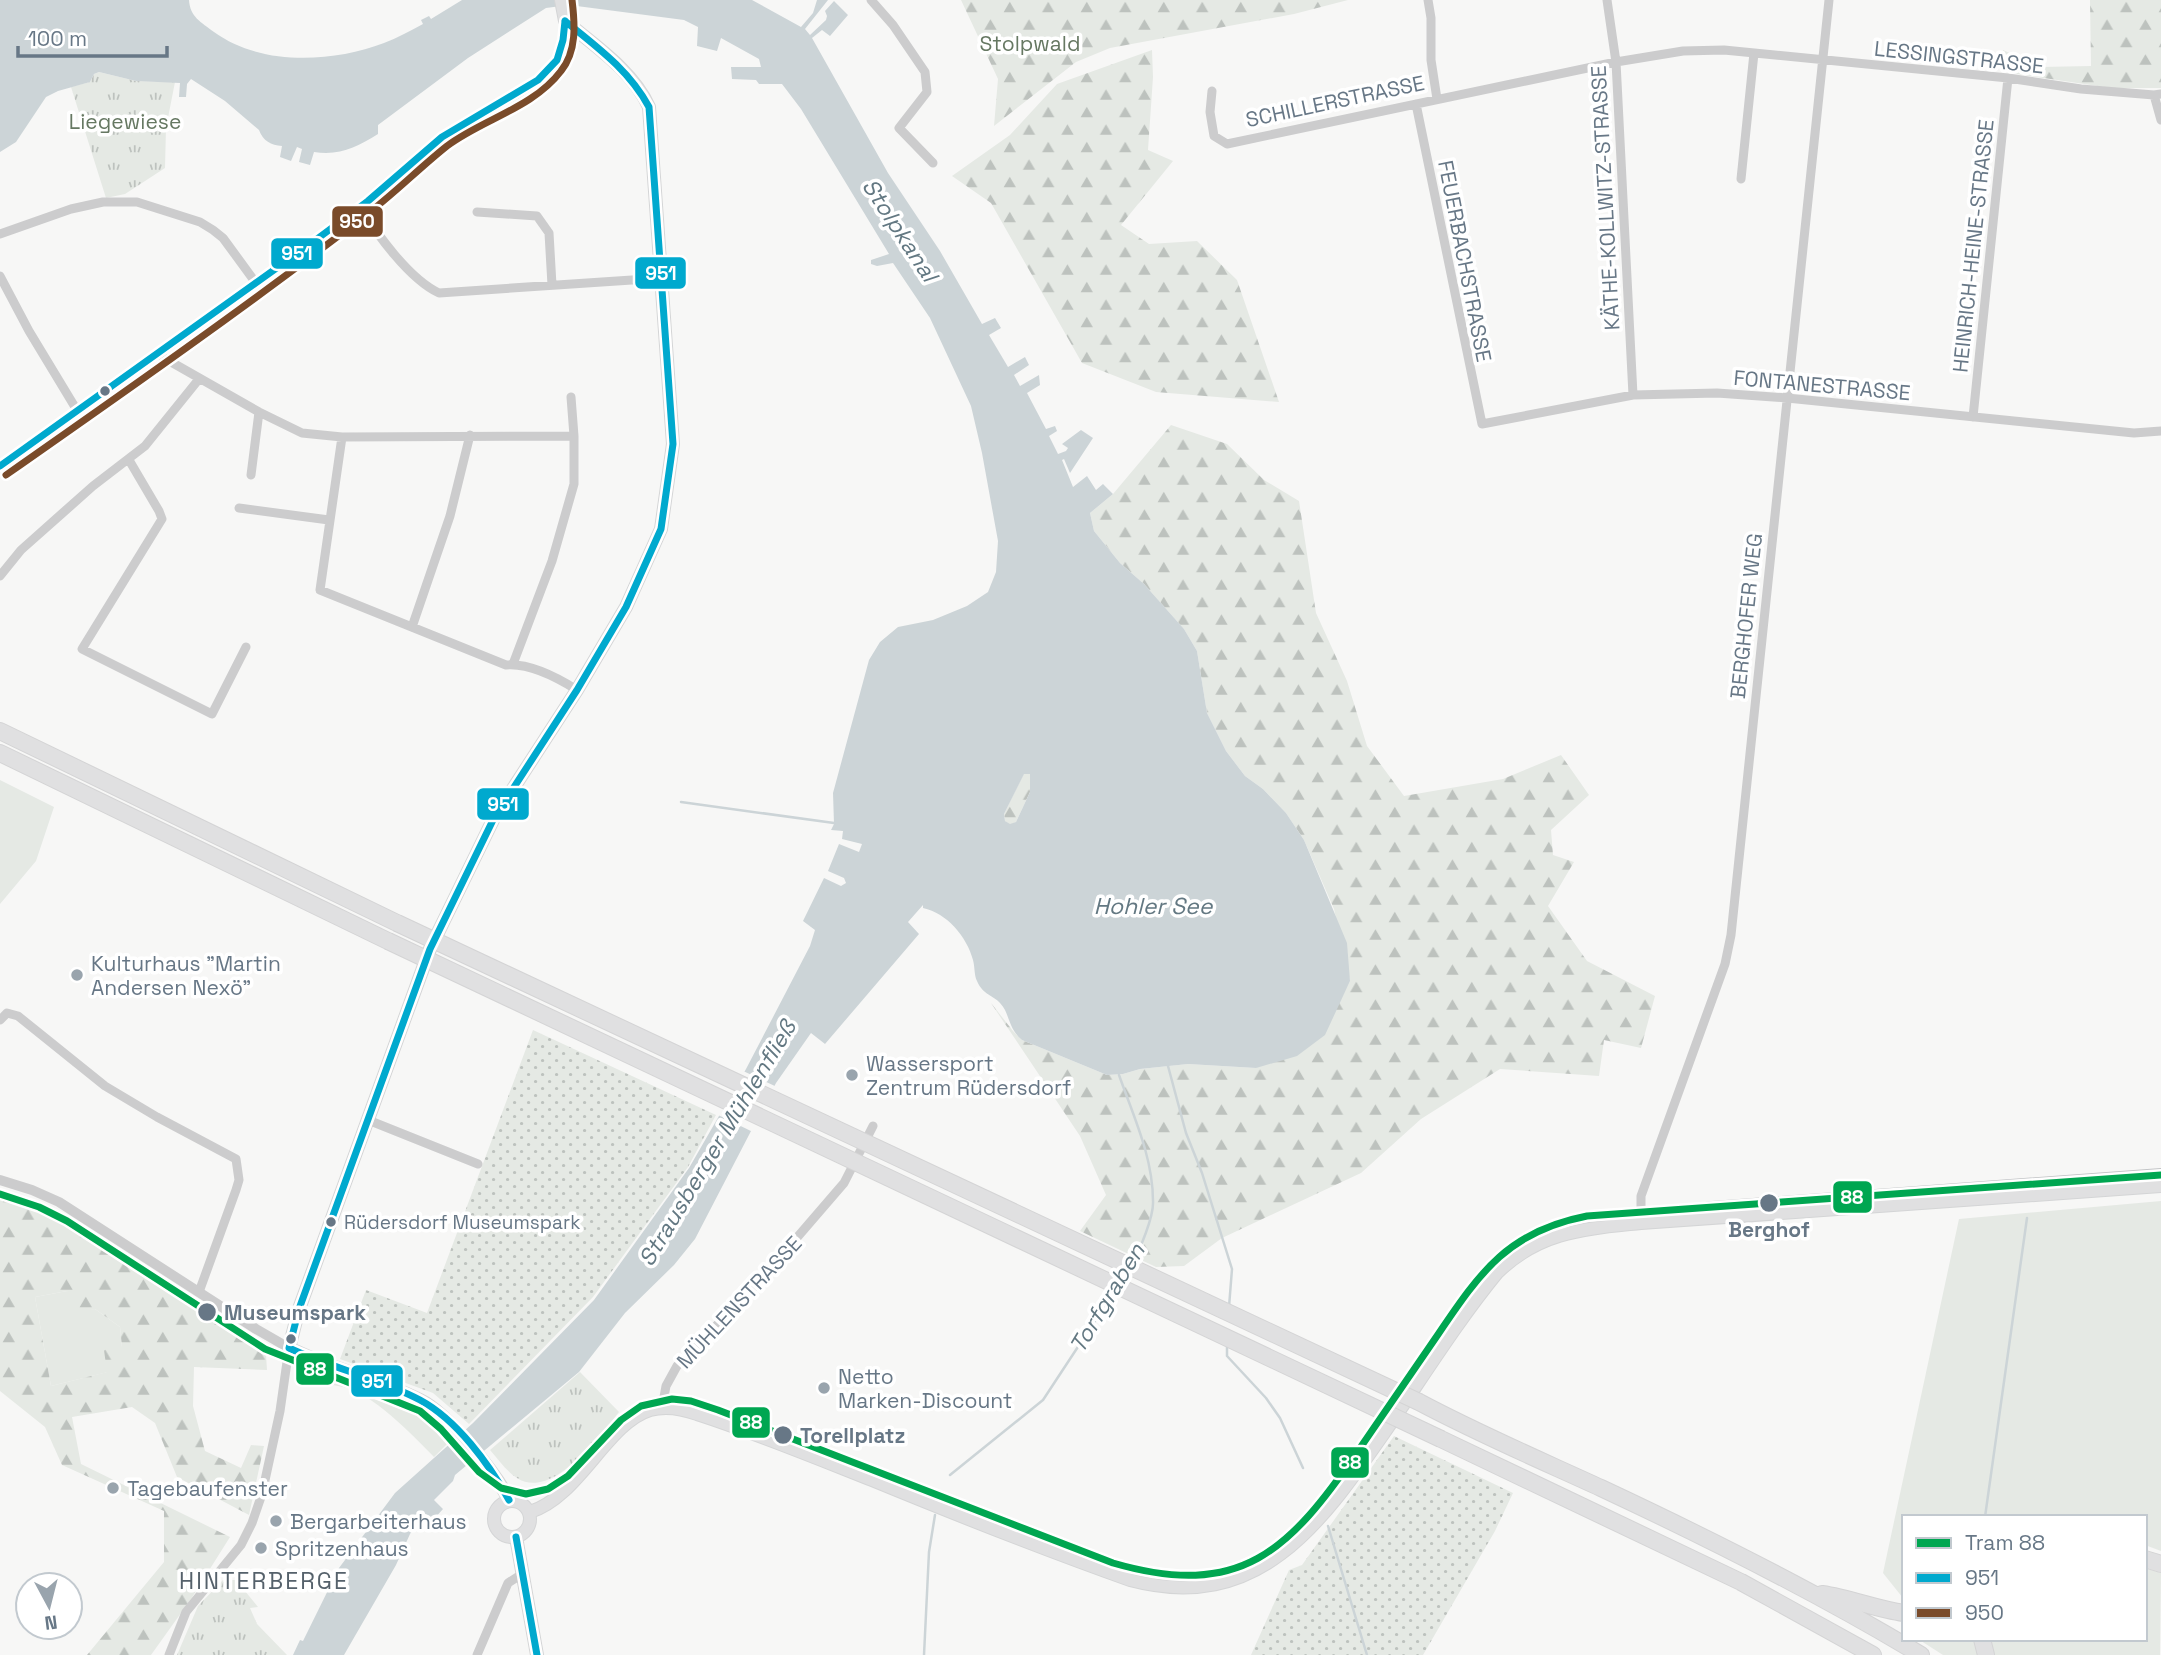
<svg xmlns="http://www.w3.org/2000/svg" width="2161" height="1655" font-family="'Space Grotesk',sans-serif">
<defs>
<pattern id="forest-firs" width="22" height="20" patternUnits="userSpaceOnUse" patternTransform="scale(1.75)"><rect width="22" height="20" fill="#e5e9e4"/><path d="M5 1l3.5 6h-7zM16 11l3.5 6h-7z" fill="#bdc2be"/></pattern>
<pattern id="park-tufts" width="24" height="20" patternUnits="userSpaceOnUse" patternTransform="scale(1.75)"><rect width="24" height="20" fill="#e5e9e4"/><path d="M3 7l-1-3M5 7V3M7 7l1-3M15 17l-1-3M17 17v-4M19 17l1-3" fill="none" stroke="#bdc2be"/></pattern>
<pattern id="garden-dots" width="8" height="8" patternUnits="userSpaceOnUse" patternTransform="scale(1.75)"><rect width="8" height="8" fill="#e5e9e4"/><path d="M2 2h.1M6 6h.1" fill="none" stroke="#bdc2be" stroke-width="1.8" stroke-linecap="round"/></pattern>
</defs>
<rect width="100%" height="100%" fill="#f7f7f6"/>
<path fill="#e5e9e4" d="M0 780 54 807 36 861 0 904Z
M2161 1201V1551L2145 1545V1517H1904L1903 1598 1883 1573 1959 1219Z
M67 1291 77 1304 86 1310 95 1309 120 1327 122 1347 108 1372 51 1386 35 1297Z
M299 1369 416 1413 435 1429 448 1443 434 1457C414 1436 371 1392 343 1387 328 1384 311 1381 295 1377L296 1371Z
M2145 1568 2161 1573 2160 1655H1989L1987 1639H2145Z
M1918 1639H1978L1981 1655H1943Z"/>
<path fill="url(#forest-firs)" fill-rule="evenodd" d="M961 0H1348L1294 14 1110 48 1076 62 994 126 998 79Z
M2090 0H2161V88H2111L2004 72 2003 50 2040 67 2091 66Z
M1152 50 1153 77 1148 150 1173 161 1121 225 1149 244 1197 241 1237 280 1279 402 1156 392 1082 363 991 203 952 176 1010 135 1057 84Z
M1171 425 1227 444 1264 480 1299 501 1316 613 1347 681 1367 746 1404 796 1503 779 1561 755 1589 795 1551 830 1553 855 1574 862 1548 906 1587 961 1655 996 1641 1048 1604 1040 1599 1076 1500 1069 1421 1119 1361 1173 1222 1238 1184 1266 1156 1267 1080 1231 1106 1195 1080 1136 991 1003 1013 1031 1022 1040 1107 1075 1123 1074 1140 1069 1188 1064 1256 1068 1337 1006 1350 981 1334 909 1304 840 1286 813 1263 789 1245 776 1226 751 1207 713 1197 651 1184 629 1144 584 1120 563 1094 531 1090 513 1113 494Z
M1024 773 1031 774 1030 792 1016 822 1010 825 1005 821 1004 814Z
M0 1197 30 1205 75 1228 266 1355 267 1370 194 1367 193 1406 205 1451 241 1468 251 1445 264 1446 249 1515 177 1477 155 1423 132 1407 72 1417 81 1464 230 1537 191 1599 151 1655H87L164 1562V1511L62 1465 45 1427 0 1391ZM67 1291 70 1306 77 1305 79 1313 95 1309 120 1327 122 1347 104 1350 107 1372 51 1386 35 1297Z"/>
<path fill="url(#park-tufts)" d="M99 72 136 81 175 82 166 128 165 168 125 194 106 198 71 87 90 82 94 74Z
M580 1372 619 1412C600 1436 552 1501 517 1478 506 1471 498 1459 490 1450Z
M223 1580H236L258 1607 250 1608 257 1624 287 1655H177L198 1606Z"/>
<path fill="url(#garden-dots)" d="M533 1030 716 1115 688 1167 593 1297 469 1424 433 1393 340 1359 366 1290 427 1313Z
M1394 1436 1513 1493 1495 1531 1423 1655H1251L1289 1570 1302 1565Z"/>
<path fill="#ccd4d7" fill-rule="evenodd" d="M0 0H189C190 17 201 22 214 32 261 66 331 63 384 43 397 38 410 31 423 24L421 20 429 16 431 19 462 0H752L801 27 813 13 817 0H828L805 29 810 35 826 20 827 16 825 11 834 1 848 15 830 36 822 30 812 38 888 173 940 251 982 324 995 318 1001 328 989 335 1008 367 1025 357 1029 365 1014 375 1020 386 1039 375 1040 385 1027 393 1046 429 1055 426 1057 431 1049 436 1058 454 1066 451 1068 448 1062 444 1081 430 1093 438 1070 473 1064 459 1062 460 1073 487 1087 476 1096 490 1103 484 1113 494 1090 513 1094 531 1120 563 1144 584 1184 629 1197 651 1207 713 1226 751 1245 776 1263 789 1286 813 1304 840 1347 943 1350 981 1325 1035 1297 1056 1256 1068 1188 1064 1140 1069 1123 1074 1107 1075 1022 1040C1007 1027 1010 1013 1000 1003 993 995 983 995 977 981 974 975 975 967 973 960 967 937 947 913 923 908V905L908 922 919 934 825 1044 811 1033 776 1083 695 1239 674 1265 625 1313 579 1372 455 1475 453 1481 434 1500 443 1509 434 1519 424 1513 410 1534 396 1565 344 1655H293L300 1640 303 1641 339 1568 395 1493 473 1423 594 1300 689 1168 746 1069 810 946 815 930 803 921 824 878 841 886 846 883 844 878 828 871 839 844 859 852 862 844 842 839 843 831 831 830 834 824 833 793 869 660 880 642 898 627 933 620 967 606 988 592 996 572 998 541 982 453 971 406 930 318 893 263 877 266 871 264V260L889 254 801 109 782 84H759L756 80 732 79 731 67H761L759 59 721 38 717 51 697 46 698 27 684 20 569 5 546 8 468 58 378 125V134C357 147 340 156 314 152L310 165 299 162 302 149 297 147 291 161 280 157 282 146C271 145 263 141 259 130L225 101 191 79 187 84 186 97H179L180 83 136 81 99 72 94 74 90 82 58 91 46 97 16 142 0 152ZM1024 774H1030V792L1016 822 1010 824 1005 821 1004 814Z"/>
<path fill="#f7f7f6" d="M741 1070 777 1087 755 1133 716 1114Z"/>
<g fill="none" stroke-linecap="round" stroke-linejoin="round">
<path stroke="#ccd4d7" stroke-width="2.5" d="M681 802 834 823
M1168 1066 1186 1133 1202 1173 1232 1269 1229 1307
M1119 1075C1133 1115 1153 1157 1153 1201 1154 1216 1140 1250 1132 1263
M1227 1345V1356L1266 1398 1280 1418 1303 1468
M950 1475 1043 1400 1114 1292
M1985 1517 2027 1218
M1328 1526 1367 1655
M924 1655 929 1552 935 1515"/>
<defs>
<path id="secondary" d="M509 1500C496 1473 447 1413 420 1400 378 1379 331 1369 289 1348L299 1309 430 949 494 818 577 690 626 607 661 529 673 444 649 107C633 71 595 46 565 21L561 0
M494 1519a18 18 0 1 1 36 0a18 18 0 1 1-36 0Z
M530 1512C579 1497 607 1423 650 1410 665 1406 683 1409 697 1414 756 1433 814 1457 872 1480 957 1515 1043 1549 1130 1580 1258 1614 1320 1525 1384 1433 1421 1380 1456 1323 1497 1273 1540 1231 1585 1229 1641 1223L2161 1186
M516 1537 537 1655"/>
<path id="motorway" d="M0 731 397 923
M0 753 388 941
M1419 1402C1479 1434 1540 1460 1601 1488 1710 1539 1818 1593 1921 1655
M1441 1439 1741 1582 1873 1655
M2145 1559 2161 1564
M1822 1594C1850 1598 1876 1609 1904 1613
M1982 1639 1986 1655"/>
</defs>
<use href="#secondary" stroke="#d4d5d6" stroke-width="14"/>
<use href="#motorway" stroke="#d4d4d5" stroke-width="18"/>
<path stroke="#cccccd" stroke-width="9" d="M871 0 893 25 925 72 927 92 899 128 933 163
M1428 0 1431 18V60L1437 99
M1607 0 1616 62 1633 395
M1212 91 1210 112 1214 136 1227 144 1616 62 1683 51 1724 50 2008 78 2081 89 2154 95 2161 94
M2154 95 2161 120
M1416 104 1482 424 1633 395 1717 393 1787 398 2134 433 2161 431
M1741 179 1754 53
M360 207C377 234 409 279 439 293L662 278
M477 212 537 216 549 233 552 285
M0 234 71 209 103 202H137L200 222 213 230 223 238 256 283
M0 276 29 331 78 412
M157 354 259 412 302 433 342 437 574 436
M1973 417 2008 78
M342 437 320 590 506 665C529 663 558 678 577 690
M129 460 159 511 162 519 82 649 212 714 246 647
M0 466C120 382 240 297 357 209 386 187 413 160 442 137 475 112 521 99 549 70 561 58 565 37 565 21
M251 475 259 412
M239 508 329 520
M0 576 21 550 93 486 145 446 199 379
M412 627 450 516 470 435
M513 664 552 561 574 484V436L571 397
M0 1020 7 1013 18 1016 105 1086 157 1117 236 1159 239 1180 236 1190 199 1292
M368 1120 478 1164
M1641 1223V1196L1725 964 1731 935 1829 0
M662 1408 666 1386 677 1366 757 1284 844 1183 873 1126
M169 1655 186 1612 241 1545 252 1523 262 1494 280 1411 289 1348
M477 1655 508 1583 522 1574"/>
<path stroke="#cccccd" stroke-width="10" d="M0 1180 32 1190 59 1202 256 1329 289 1348"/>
<use href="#secondary" stroke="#e0e0e1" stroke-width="12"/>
<use href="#motorway" stroke="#e0e0e1" stroke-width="16"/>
<path stroke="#c1c3c5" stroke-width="2" d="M1657 1210 1712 1202 2161 1169
M692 1401 738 1414 829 1448 858 1464"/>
<defs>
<path id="motorway-bridge" d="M397 923 1419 1402
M388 941 1441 1439"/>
</defs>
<use href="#motorway-bridge" stroke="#d4d4d5" stroke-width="18" stroke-linecap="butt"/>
<use href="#motorway-bridge" stroke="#e0e0e1" stroke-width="16"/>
<defs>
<path id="bus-1" d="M0 466 313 242 368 201 442 137 538 80 557 60 563 40 565 21
M509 1500C489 1464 457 1420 420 1400 379 1378 331 1368 289 1348L299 1309 430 949 494 818 577 690 626 607 661 529 673 444 649 107C629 70 597 47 565 21
M516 1537 537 1655"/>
<path id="bus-2" d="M6 475C126 391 246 307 362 218 392 196 418 169 447 146 483 119 533 108 561 71 577 51 575 24 572 0"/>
</defs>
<use href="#bus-1" stroke="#fff" stroke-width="12"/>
<use href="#bus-2" stroke="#fff" stroke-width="12"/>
<use href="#bus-1" stroke="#00a9ce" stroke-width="7"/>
<use href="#bus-2" stroke="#7a4b2a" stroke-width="7"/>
<defs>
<path id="tram-1" d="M0 1194 39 1207 67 1221 265 1349 420 1411 441 1429 479 1472 501 1488 526 1494 548 1489 568 1476 621 1420 641 1406 672 1399 691 1401 718 1410 1113 1563C1241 1600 1289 1551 1358 1451 1385 1412 1412 1372 1439 1333 1481 1271 1509 1231 1587 1216L2161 1175"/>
</defs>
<use href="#tram-1" stroke="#fff" stroke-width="12"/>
<use href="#tram-1" stroke="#00a651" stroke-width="7"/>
</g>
<g fill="#677786" stroke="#fff" stroke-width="2.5">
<circle cx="105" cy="391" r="6"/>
<circle cx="1769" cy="1203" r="10"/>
<circle cx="331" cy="1222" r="6"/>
<circle cx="207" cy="1312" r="10"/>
<circle cx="291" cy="1339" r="6"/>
<circle cx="783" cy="1435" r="10"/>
</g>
<g fill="#99a4ad" stroke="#fff" stroke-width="2.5">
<circle cx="77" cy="975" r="7"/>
<circle cx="852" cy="1075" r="7"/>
<circle cx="824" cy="1388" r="7"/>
<circle cx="113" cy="1488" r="7"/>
<circle cx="276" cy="1521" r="7"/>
<circle cx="261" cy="1548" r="7"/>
</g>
<g text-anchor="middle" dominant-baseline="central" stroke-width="7" stroke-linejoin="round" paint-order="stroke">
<g font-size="19" fill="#677786" stroke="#fff" text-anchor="start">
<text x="344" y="1222">Rüdersdorf Museumspark</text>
</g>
<g font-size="21" fill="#667862" stroke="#fff">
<text x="1030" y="43">Stolpwald</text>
<text x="125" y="121">Liegewiese</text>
</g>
<g font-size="21" fill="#677786" stroke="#fff">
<text transform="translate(1959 57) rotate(6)">LESSINGSTRASSE</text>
<text transform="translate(1335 101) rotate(-12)">SCHILLERSTRASSE</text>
<text transform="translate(1605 198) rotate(-93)">KÄTHE-KOLLWITZ-STRASSE</text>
<text transform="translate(1973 246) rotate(-84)">HEINRICH-HEINE-STRASSE</text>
<text transform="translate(1465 261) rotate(79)">FEUERBACHSTRASSE</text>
<text transform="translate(1822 385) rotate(5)">FONTANESTRASSE</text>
<text transform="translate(1746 616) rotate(-84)">BERGHOFER WEG</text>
<text transform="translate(739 1302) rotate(-47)">MÜHLENSTRASSE</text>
</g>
<g font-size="21" fill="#677786" stroke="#fff" text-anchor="start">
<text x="91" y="963">Kulturhaus "Martin<tspan x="91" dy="24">Andersen Nexö"</tspan></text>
<text x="866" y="1063">Wassersport<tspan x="866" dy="24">Zentrum Rüdersdorf</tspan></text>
<text x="838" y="1376">Netto<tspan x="838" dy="24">Marken-Discount</tspan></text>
<text x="127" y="1488">Tagebaufenster</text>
<text x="290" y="1521">Bergarbeiterhaus</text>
<text x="275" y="1548">Spritzenhaus</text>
</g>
<g font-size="21" font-weight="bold" fill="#677786" stroke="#fff" text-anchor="start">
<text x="1769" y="1229" text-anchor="middle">Berghof</text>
<text x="224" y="1312">Museumspark</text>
<text x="800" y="1435">Torellplatz</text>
</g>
<g font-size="23" font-style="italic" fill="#637882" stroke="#fff">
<text transform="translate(900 230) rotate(57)">Stolpkanal</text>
<text x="1153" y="906">Hohler See</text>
<text transform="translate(717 1143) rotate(-59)">Strausberger Mühlenfließ</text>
<text transform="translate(1107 1298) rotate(-59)">Torfgraben</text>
</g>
<g font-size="23" letter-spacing="2" fill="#55616b" stroke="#fff">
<text x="264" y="1581">HINTERBERGE</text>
</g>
</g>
<g stroke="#fff" stroke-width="2.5">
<rect x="331" y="205" width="53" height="33" rx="7" fill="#7a4b2a"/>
<rect x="270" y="237" width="54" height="33" rx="7" fill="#00a9ce"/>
<rect x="634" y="256" width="53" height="34" rx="7" fill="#00a9ce"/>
<rect x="476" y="787" width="54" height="34" rx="7" fill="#00a9ce"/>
<rect x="1832" y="1180" width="41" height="34" rx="7" fill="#00a651"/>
<rect x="295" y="1352" width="40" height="34" rx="7" fill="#00a651"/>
<rect x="350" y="1364" width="54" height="34" rx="7" fill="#00a9ce"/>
<rect x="731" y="1406" width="40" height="33" rx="7" fill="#00a651"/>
<rect x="1330" y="1446" width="40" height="33" rx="7" fill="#00a651"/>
</g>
<g font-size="19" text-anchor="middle" font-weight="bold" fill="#fff">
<text x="357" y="228">950</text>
<text x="297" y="260">951</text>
<text x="661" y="280">951</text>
<text x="503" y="811">951</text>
<text x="1852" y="1204">88</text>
<text x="315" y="1376">88</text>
<text x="377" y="1388">951</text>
<text x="751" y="1429">88</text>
<text x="1350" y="1469">88</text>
</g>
<rect x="1902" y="1515" width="245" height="126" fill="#ffffff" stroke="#c2c9cf" stroke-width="2"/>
<rect x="1916" y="1538" width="35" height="10" fill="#00a651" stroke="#c2c9cf" stroke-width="2"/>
<text x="1965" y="1550" font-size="21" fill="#677786">Tram 88</text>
<rect x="1916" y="1573" width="35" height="10" fill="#00a9ce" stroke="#c2c9cf" stroke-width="2"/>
<text x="1965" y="1585" font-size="21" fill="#677786">951</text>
<rect x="1916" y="1608" width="35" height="10" fill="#7a4b2a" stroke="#c2c9cf" stroke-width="2"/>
<text x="1965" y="1620" font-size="21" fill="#677786">950</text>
<g transform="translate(49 1606) rotate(173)"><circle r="33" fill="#ffffff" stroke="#c2c9cf" stroke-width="2"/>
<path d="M0-5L12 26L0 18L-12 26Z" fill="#99a4ad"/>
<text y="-10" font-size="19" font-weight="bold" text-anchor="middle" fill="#677786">N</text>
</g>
<path d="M18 46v10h149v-10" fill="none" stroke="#677786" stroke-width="3.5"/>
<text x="28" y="46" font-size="21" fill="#677786" stroke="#ffffff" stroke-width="5" paint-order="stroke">100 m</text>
</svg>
